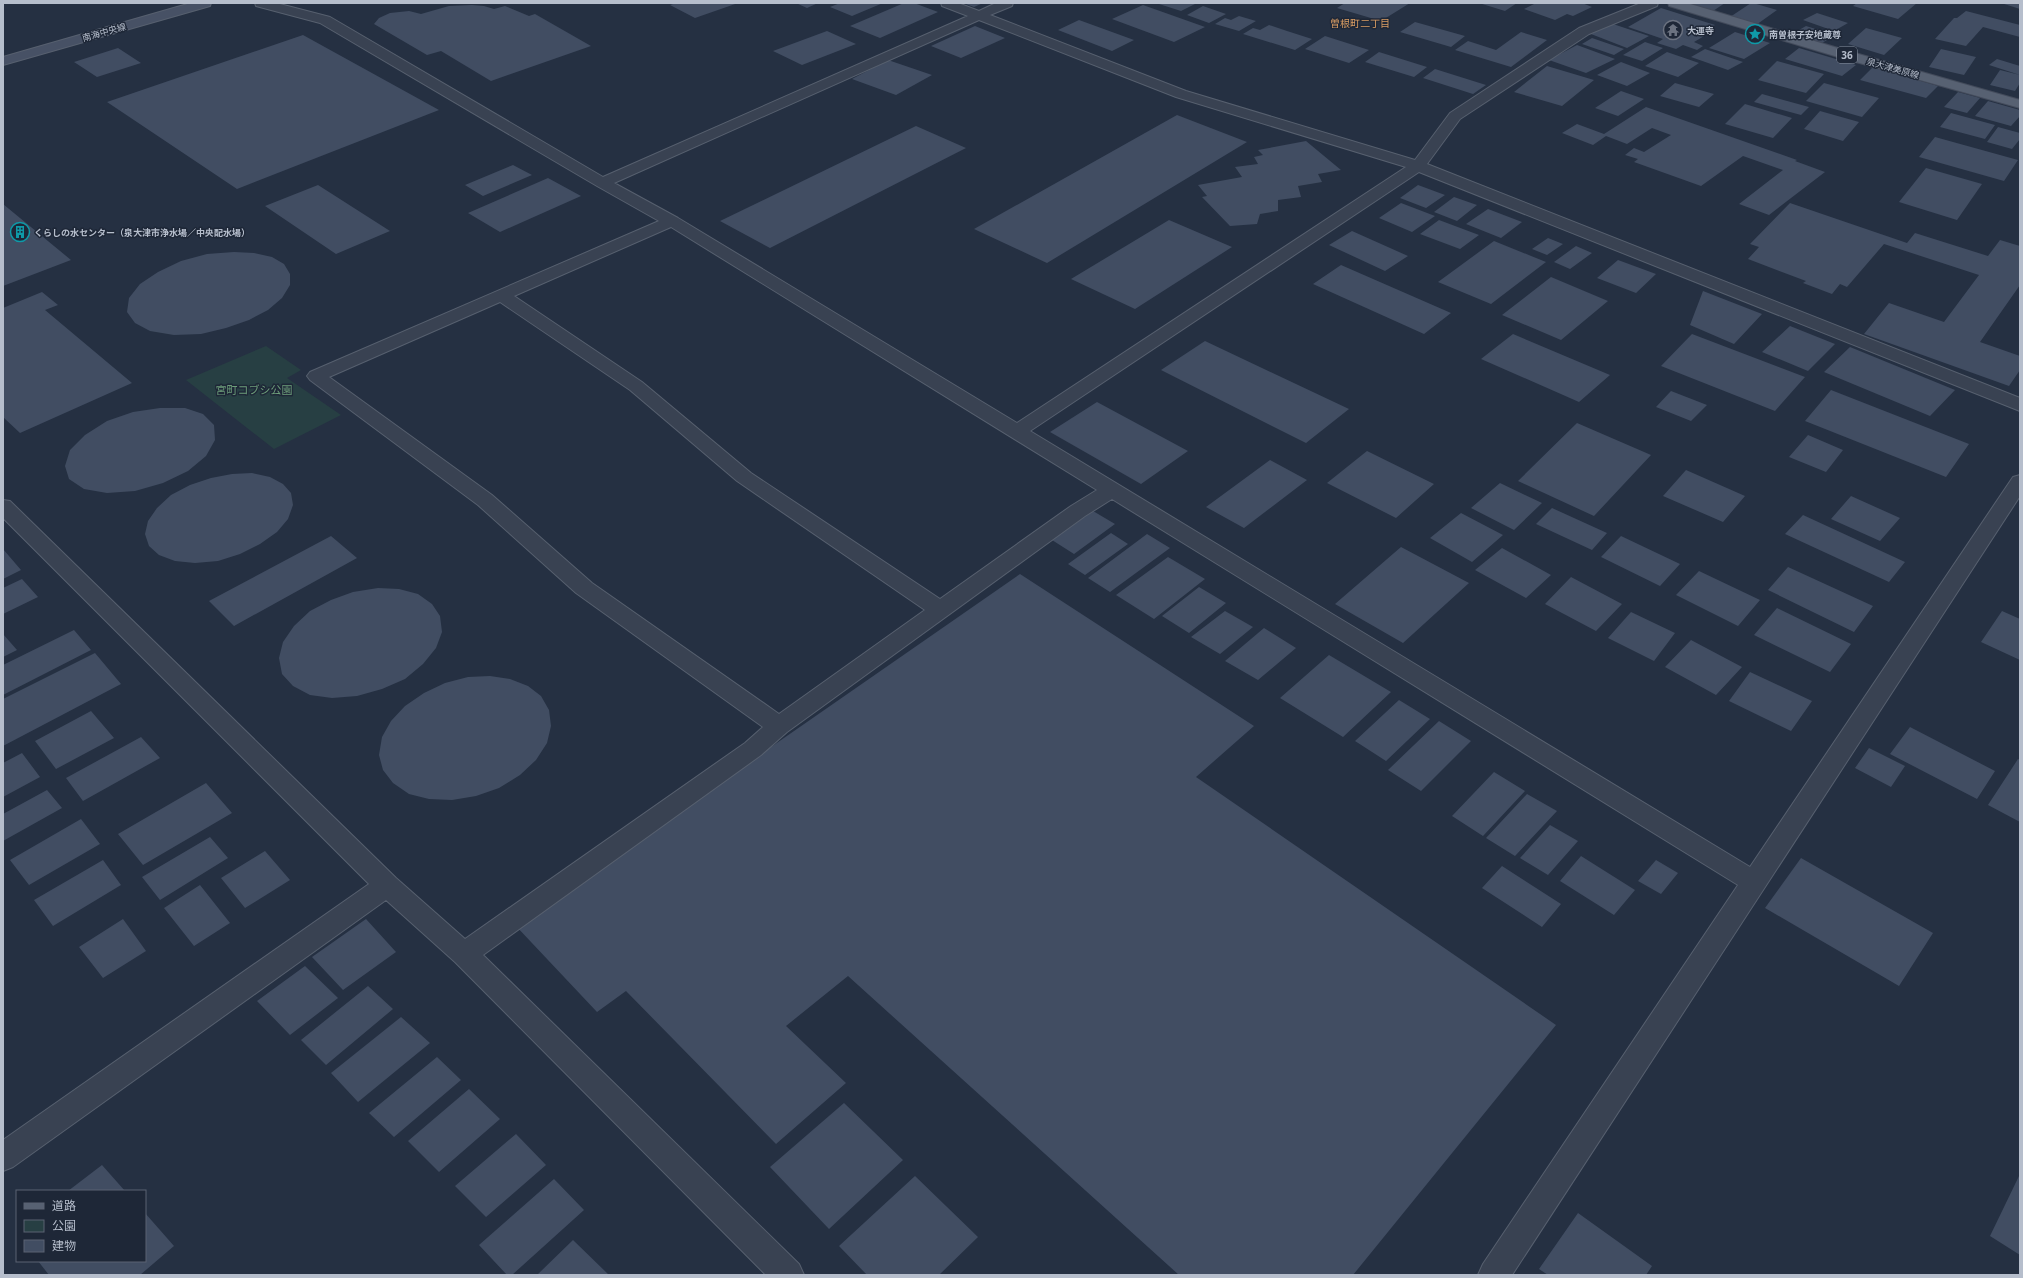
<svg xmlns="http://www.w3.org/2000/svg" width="2023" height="1278" font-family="'Noto Sans','Noto Sans JP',sans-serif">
<rect width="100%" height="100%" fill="#253042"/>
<path fill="#273f43" d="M266 346 301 370 287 378 341 415 274 449 186 380Z"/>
<path fill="#414d62" d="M676 3H738L695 18 670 5Z
M796 3H818L807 8Z
M840 3H883L852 16 830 7Z
M904 3H914L938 12 880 38 850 26Z
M963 3H983L974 7Z
M1161 3H1193L1195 4 1181 11 1159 4Z
M1345 3H1410L1381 21 1337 8Z
M1479 3H1517L1505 11Z
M1536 3H1582L1592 7 1573 16 1567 14 1555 20 1524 9Z
M1685 3H1725L1713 11Z
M1751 3H1753L1777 10 1756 25 1730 17Z
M1857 3H1917L1898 19 1853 6Z
M2001 3H2020V9Z
M472 5 484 6 494 9 505 6 529 16 535 14 591 46 491 81 441 51 427 55 374 24 379 18 390 13 409 11 421 14 449 6Z
M1143 5 1205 27 1174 42 1112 19Z
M1203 6 1226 14 1209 23 1187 15Z
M1661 8 1715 25 1701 33 1706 35 1694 42 1703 46 1697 50 1683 45 1676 49 1657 43 1663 39 1628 27Z
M1966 11 2020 25V37L1983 27 1966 46 1935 39 1954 18H1957Z
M1817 13 1848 23 1834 31 1803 20Z
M1239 16 1256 21 1239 31 1215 24 1225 18 1231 20Z
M1079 20 1134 40 1112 51 1058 30Z
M1415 22 1465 36 1451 47 1400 32Z
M1613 24 1649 36 1627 48 1591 34Z
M1269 25 1287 31 1312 39 1295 50 1243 34 1253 28 1260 30Z
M975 26 1005 38 961 58 931 46Z
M1806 26 1835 35 1822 43 1792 34Z
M1866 28 1902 38 1884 55 1848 44Z
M827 31 856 44 802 65 773 51Z
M1521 32 1547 40 1511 67 1455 50 1468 41 1496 50Z
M1735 32 1770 43 1744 59 1709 48Z
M303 35 439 110 237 189 107 102Z
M1325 36 1369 50 1349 63 1305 49Z
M1592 38 1624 49 1614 55 1582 44Z
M1645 42 1663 48 1642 61 1623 55Z
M1577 45 1615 59 1586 73 1549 60Z
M118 48 141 63 97 77 74 62Z
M1799 48 1856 65 1842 76 1785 59Z
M1705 49 1743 62 1728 70 1691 57Z
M1941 49 1976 57 1964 75 1929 67Z
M1379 52 1427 67 1414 77 1365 62Z
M1667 52 1699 63 1678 77 1645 66Z
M1997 59 2020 66V75L1989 65Z
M888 60 932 75 896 95 852 79Z
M1777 61 1824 74 1806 93 1758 80Z
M1621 62 1650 73 1627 86 1597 75Z
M1547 66 1594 80 1562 106 1514 92Z
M1873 67 1938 86 1926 98 1860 80Z
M1435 69 1486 85 1473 94 1423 78Z
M2000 70 2020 75V83L2015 91 1990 85Z
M1675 83 1714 94 1699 107 1660 96Z
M1824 83 1879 98 1862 117 1806 101Z
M1621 91 1644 99 1618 116 1595 108Z
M1958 92 1980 98 1967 113 1944 107Z
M1762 94 1809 107 1801 115 1754 102Z
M1988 101 2020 110V116L2011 126 1975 116Z
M1745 104 1792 118 1773 138 1725 124Z
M1646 107 1797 160 1795 161 1825 172 1769 215 1739 204 1783 170 1743 156 1701 186 1634 162 1638 159 1625 155 1634 148 1644 152 1671 135 1652 128 1627 144 1606 136 1593 145 1562 133 1577 124 1604 134Z
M1820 111 1859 122 1843 141 1804 129Z
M1951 113 1995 125 1985 139 1940 127Z
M1177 115 1247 142 1047 263 974 229Z
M916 126 966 148 770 248 720 221Z
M1998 127 2020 133V139L2012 149 1987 142Z
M1935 137 2018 160 2004 181 1919 157Z
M1306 141 1341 170 1318 174 1322 182 1298 186 1301 197 1278 200V211L1260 214 1257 224 1230 226 1202 197 1207 196 1198 185 1242 177 1235 167 1258 164 1254 157 1263 155 1258 150Z
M513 165 532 175 483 196 465 185Z
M1926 168 1982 184 1957 220 1899 202Z
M548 178 581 196 500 232 468 213Z
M318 185 390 231 336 254 265 206Z
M1418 185 1445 195 1426 208 1400 198Z
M1454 197 1477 205 1457 221 1434 212Z
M1401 203 1435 216 1412 232 1379 218Z
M1790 203 1907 243 1915 233 1988 256 2000 240 2020 246V285L1980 342 2020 356V370L2009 386 1864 334 1889 303 1944 322 1979 275 1884 244 1847 287 1840 284 1832 294 1803 283 1806 281 1748 259 1759 247 1750 244Z
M3 204 71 260 3 286Z
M1488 209 1522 222 1501 238 1466 224Z
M1169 220 1232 247 1135 309 1071 279Z
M1439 220 1479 235 1460 249 1420 234Z
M1352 231 1408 256 1385 271 1329 245Z
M1548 238 1563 244 1547 255 1532 249Z
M1494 241 1546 262 1491 304 1438 282Z
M1576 246 1592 253 1570 269 1554 262Z
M234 252 254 253 272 257 284 264 290 274V285L282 298 268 310 249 320 226 328 201 334 174 335 150 331 135 323 127 312 129 298 140 284 158 272 181 261 207 254Z
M1618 260 1656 274 1636 293 1597 278Z
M1341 265 1451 313 1424 334 1313 284Z
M1551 277 1608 301 1561 340 1502 315Z
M1703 291 1762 314 1734 344 1690 325Z
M42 292 58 305 45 310 132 383 20 433 3 417V308Z
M1790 326 1835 344 1808 371 1762 352Z
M1513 334 1610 375 1579 402 1481 359Z
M1692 334 1805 377 1775 411 1661 366Z
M1205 341 1349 409 1306 443 1161 370Z
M1850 347 1955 390 1930 416 1824 372Z
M1831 390 1969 444 1946 477 1805 421Z
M1671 391 1707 405 1691 421 1656 407Z
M1097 402 1188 451 1141 484 1050 432Z
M160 408H185L203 414 214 425 215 440 206 456 188 471 163 483 135 491 107 493 84 489 69 479 65 466 70 450 85 435 107 421 133 412Z
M1577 423 1651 455 1594 516 1518 481Z
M1808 435 1843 450 1826 472 1789 457Z
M1367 451 1434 484 1396 518 1327 483Z
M1270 460 1307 480 1244 528 1206 507Z
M1686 470 1745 496 1723 522 1663 496Z
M252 473 270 477 283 484 291 493 293 505 288 519 277 532 260 544 240 554 218 561 195 563 175 561 159 555 149 546 145 534 148 521 157 508 171 495 190 485 211 478 232 474Z
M1500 483 1542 503 1514 530 1471 508Z
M1851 496 1900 518 1880 541 1831 519Z
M1552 508 1607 533 1592 550 1536 524Z
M1093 511 1115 524 1074 554 1052 540Z
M1461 513 1503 535 1472 562 1430 538Z
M1803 515 1905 562 1889 582 1785 534Z
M1111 533 1128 544 1085 575 1068 564Z
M1147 534 1170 548 1110 592 1088 578Z
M331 536 357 558 234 626 209 601Z
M1621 536 1680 564 1660 586 1601 557Z
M1401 547 1469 583 1403 643 1335 604Z
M1502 548 1551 575 1526 598 1475 570Z
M3 549 21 570 3 579Z
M1168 557 1205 579 1154 619 1116 595Z
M1788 567 1873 606 1854 632 1768 590Z
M1699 571 1760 600 1738 626 1676 595Z
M1020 574 1254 726 1196 777 1556 1025 1353 1275H1179L848 976 786 1026 846 1083 776 1144 626 991 597 1012 515 925Z
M1571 577 1622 604 1596 631 1545 604Z
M22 579 38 597 3 614V588Z
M1199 587 1226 603 1189 633 1162 616Z
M378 588 399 589 418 594 432 604 440 616 442 632 436 648 423 664 405 679 382 689 357 696 332 698 310 695 293 686 282 674 279 658 283 642 294 626 310 611 331 600 353 592Z
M1777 608 1851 644 1830 672 1754 635Z
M1225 611 1253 627 1220 654 1191 637Z
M2002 611 2020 619V660L1981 642Z
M1631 612 1675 633 1654 661 1608 638Z
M1264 628 1296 648 1258 680 1225 661Z
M74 630 91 650 3 695V665Z
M3 634 17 650 3 657Z
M1691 640 1742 667 1716 695 1665 667Z
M95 653 121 684 3 746V699Z
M1329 655 1391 692 1343 737 1280 698Z
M1750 672 1812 701 1791 731 1729 701Z
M490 676 510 679 528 686 541 696 549 710 551 726 547 743 536 760 520 775 499 788 476 796 452 800 429 799 409 794 393 783 383 770 379 755 382 737 391 721 405 706 424 693 445 683 468 677Z
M1399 700 1430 719 1386 761 1355 741Z
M91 711 114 738 56 769 35 741Z
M1439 721 1471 741 1421 791 1388 770Z
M1910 727 1995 771 1977 799 1890 754Z
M141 737 160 758 83 801 66 778Z
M1869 748 1905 766 1891 787 1855 768Z
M22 753 40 777 3 797V763Z
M2018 759 2020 760V822L1988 805Z
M1494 772 1525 791 1483 836 1452 816Z
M206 783 232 813 143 865 118 834Z
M47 790 62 808 3 841V814Z
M1527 794 1557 811 1515 856 1486 838Z
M81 819 100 844 29 885 10 860Z
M1550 825 1578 841 1548 875 1520 858Z
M210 837 228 858 160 900 142 877Z
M265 851 290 880 245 908 221 878Z
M1581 856 1635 890 1614 915 1560 881Z
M1801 858 1933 933 1899 986 1765 908Z
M103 860 121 885 53 926 34 900Z
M1656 860 1678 873 1661 894 1638 881Z
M1502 866 1561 904 1542 927 1482 888Z
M200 885 230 923 194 946 164 908Z
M123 919 146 951 103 978 79 947Z
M366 919 396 952 343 990 312 957Z
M305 966 338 998 290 1035 257 1001Z
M368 986 393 1009 326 1065 301 1040Z
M401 1017 430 1043 358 1102 331 1073Z
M437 1057 461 1080 394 1137 369 1113Z
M469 1089 500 1119 439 1172 408 1141Z
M844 1103 903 1160 829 1229 770 1167Z
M516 1134 546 1165 486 1217 455 1186Z
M102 1165 125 1191H68Z
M915 1176 978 1237 939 1275H867L839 1246Z
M2019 1176H2020V1255L1990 1236Z
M554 1179 584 1210 512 1275H507L479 1245Z
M145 1213 174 1246 140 1275H49L38 1261H145Z
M1578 1213 1652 1266 1646 1275H1548L1539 1269Z
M573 1240 609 1275H537Z"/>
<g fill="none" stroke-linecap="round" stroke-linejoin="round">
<defs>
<path id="street" d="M255 3H276L330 17 603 177 968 16 942 6 941 3H958L979 11 996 3H1013L1012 6 990 15 1186 91 1415 160 1450 113 1579 28 1641 3H1658L1657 6 1589 34 1460 119 1427 164 2020 398V411L1419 172 1030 431 1750 867 2013 477 2020 475V496L1512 1275H1478L1483 1264 1738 885 1112 499 1085 516 787 732 761 755 483 955 799 1264 804 1275H766L455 962 386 900 13 1167 3 1171V1140L369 884 3 518V500L10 501 396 878 465 939 745 743 763 727 576 593 478 505 310 380 307 376 310 372 659 221 597 186 320 23 256 6ZM979 20 1176 97 1406 167 1017 423 678 218 614 183ZM671 227 1097 490 1071 506 940 599 751 473 642 382 514 296ZM500 302 630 390 737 481 925 610 779 714 592 583 492 495 329 377Z"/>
<path id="secondary" d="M191 3H211L210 6 3 65V57Z"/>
<path id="primary" d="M1668 3H1687L1848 51 2020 100V108L1838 57 1669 6Z"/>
</defs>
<use href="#street" stroke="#57606f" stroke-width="2"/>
<use href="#secondary" stroke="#57606f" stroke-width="2"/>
<use href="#primary" stroke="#434b5b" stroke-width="2"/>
<use href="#street" fill="#394252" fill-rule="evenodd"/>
<use href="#secondary" fill="#475165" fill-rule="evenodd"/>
<use href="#primary" fill="#576172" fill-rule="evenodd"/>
</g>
<defs>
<symbol id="temple-ring" viewBox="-11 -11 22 22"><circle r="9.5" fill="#1e2737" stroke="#6b7280" stroke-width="1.5"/><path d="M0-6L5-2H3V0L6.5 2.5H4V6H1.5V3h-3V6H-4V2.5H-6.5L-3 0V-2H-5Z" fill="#6b7280"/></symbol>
<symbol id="sight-ring" viewBox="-11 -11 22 22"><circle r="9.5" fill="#1e2737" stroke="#0f9aa8" stroke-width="1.5"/><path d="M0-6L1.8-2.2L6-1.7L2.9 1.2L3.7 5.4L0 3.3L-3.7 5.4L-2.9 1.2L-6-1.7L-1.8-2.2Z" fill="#0f9aa8"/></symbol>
<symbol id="building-ring" viewBox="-11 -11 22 22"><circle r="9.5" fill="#1e2737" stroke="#0f9aa8" stroke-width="1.5"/><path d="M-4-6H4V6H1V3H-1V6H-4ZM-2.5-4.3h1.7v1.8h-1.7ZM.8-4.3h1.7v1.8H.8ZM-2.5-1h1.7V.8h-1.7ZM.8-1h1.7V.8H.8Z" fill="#0f9aa8"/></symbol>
</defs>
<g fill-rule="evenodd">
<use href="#temple-ring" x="1662" y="19" width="22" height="22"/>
<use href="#sight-ring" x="1744" y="23" width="22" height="22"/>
<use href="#building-ring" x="9" y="221" width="22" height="22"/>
</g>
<g text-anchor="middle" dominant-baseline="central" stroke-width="3" stroke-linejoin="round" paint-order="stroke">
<g font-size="9" font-weight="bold" fill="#b6becc" stroke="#1e2737" text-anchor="start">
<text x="1687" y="30">大運寺</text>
<text x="1769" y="34">南曽根子安地蔵尊</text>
<text x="34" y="232">くらしの水センター（泉大津市浄水場／中央配水場）</text>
</g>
<g font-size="9" fill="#b6becc" stroke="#1e2737">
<text transform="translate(104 32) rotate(-16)">南海中央線</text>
<text transform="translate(1893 68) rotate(16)">泉大津美原線</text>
</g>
<g font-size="10" fill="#da9d63" stroke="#1e2737">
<text x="1360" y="23">曽根町二丁目</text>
</g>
<rect fill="#1e2737" stroke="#88919f" stroke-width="1" x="1837" y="47" width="20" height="16" rx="3"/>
<g font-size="10" font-weight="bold" fill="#b6becc">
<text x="1847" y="55">36</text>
</g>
<g font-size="11" fill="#6d9e7a" stroke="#1e2737">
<text x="254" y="389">宮町コブシ公園</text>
</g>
</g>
<rect width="2023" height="1278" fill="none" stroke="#b6becc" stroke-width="8"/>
<rect x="16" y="1190" width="130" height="72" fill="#1e2737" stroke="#5b6373"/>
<rect x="24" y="1203" width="20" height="6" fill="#576172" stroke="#5b6373"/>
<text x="52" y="1210" font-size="12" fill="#b6becc">道路</text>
<rect x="24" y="1220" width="20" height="12" fill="#273f43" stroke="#5b6373"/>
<text x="52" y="1230" font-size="12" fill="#b6becc">公園</text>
<rect x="24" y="1240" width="20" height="12" fill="#414d62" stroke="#5b6373"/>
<text x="52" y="1250" font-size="12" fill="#b6becc">建物</text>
</svg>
